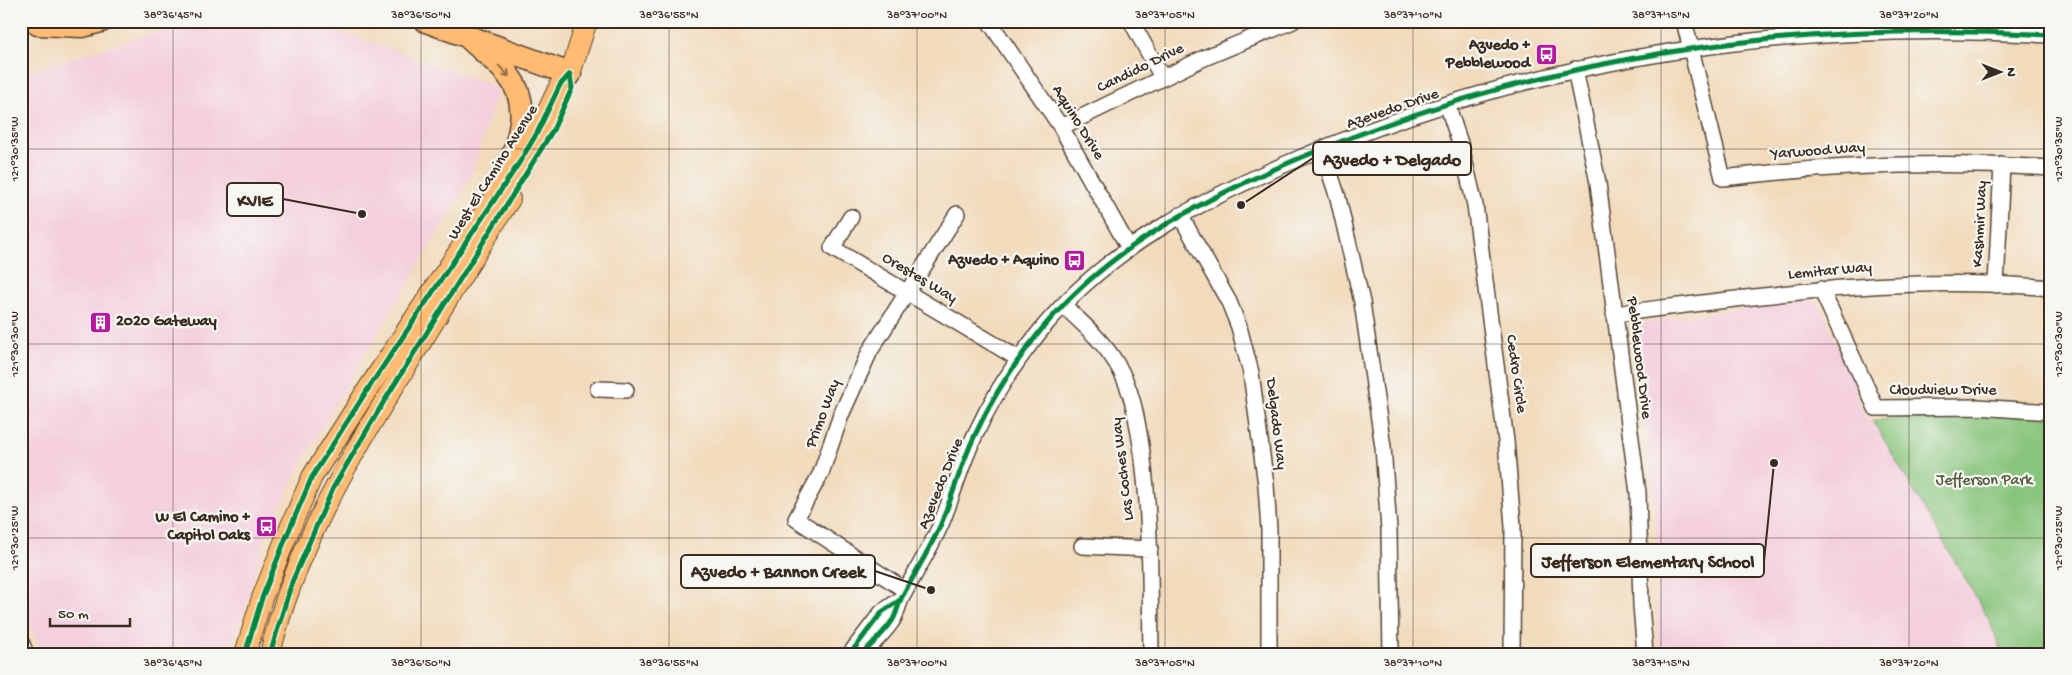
<svg xmlns="http://www.w3.org/2000/svg" width="2072" height="675" font-family="'Gochi Hand',sans-serif">
<rect width="100%" height="100%" fill="#f6f6f2"/>
<filter id="ink" filterUnits="userSpaceOnUse"><feTurbulence type="fractalNoise" baseFrequency=".02" numOctaves="2"/><feDisplacementMap in="SourceGraphic" scale="10" xChannelSelector="R" yChannelSelector="G"/><feConvolveMatrix kernelMatrix="1 2 1 2 8 2 1 2 1" color-interpolation-filters="sRGB"/></filter>
<filter id="wash" filterUnits="userSpaceOnUse"><feTurbulence type="fractalNoise" baseFrequency=".0096" numOctaves="4" result="noise"/><feDisplacementMap in="SourceGraphic" scale="20" xChannelSelector="R" yChannelSelector="G"/><feGaussianBlur stdDeviation="1.12" result="paint"/><feColorMatrix in="noise" values="0 0 0 0 0 0 0 0 0 0 0 0 0 0 0 0 0 1.4 0 .05"/><feComposite in="paint" operator="in"/></filter>
<g filter="url(#wash)">
<rect width="100%" height="100%" fill="#f2dbbc"/>
<path fill="#f4cfde" d="M193 21H291L330 28 498 88 469 181 311 445 266 535 245 607 228 654H44L21 611V74Z
M1809 300 1819 305 1856 385 1859 403 1865 415 1873 421 1877 427 1950 553 1989 620 2003 654H1757L1739 644 1728 645 1711 653 1669 654 1658 643 1655 498 1633 329 1638 323Z"/>
<path fill="#88c57c" stroke="#62784d" d="M1957 413 2051 417V654H2003L1989 620 1873 421 1894 418 1900 415Z"/>
</g>
<g filter="url(#ink)">
<g fill="none" stroke-linecap="round" stroke-linejoin="round">
<defs>
<path id="minor" d="M989 21 1061 127 1129 248
M1131 21 1162 77
M1684 21 1723 178C1832 165 1941 161 2051 168
M1575 69 1598 183 1638 493 1641 605 1645 654
M1447 104 1461 146 1475 205 1506 441 1513 526 1512 654
M1061 127 1204 58 1293 21
M1322 149 1338 198 1362 302 1383 447 1389 530 1391 654
M1180 215 1229 302 1239 327 1251 373 1266 485 1269 530V654
M851 217 832 248 1019 359
M1996 285 2002 165
M1821 289 1876 408 1977 407 2051 412
M1063 305C1082 323 1101 339 1115 361 1133 389 1137 420 1142 452 1151 519 1150 586 1151 654
M1614 314C1759 296 1904 274 2051 288
M598 389 626 390
M1082 546 1150 549
M905 590 796 519 821 473 841 415 870 351 957 214
M21 642 26 654
M850 654 882 612 900 600
M862 654C872 644 884 633 892 621 897 614 898 603 903 595 916 571 930 549 941 524 953 495 961 464 975 435 992 398 1015 362 1041 330 1109 247 1203 199 1300 158 1542 56 1790 19 2051 35"/>
<path id="major" d="M245 654 262 598 287 535 312 477 366 392 537 133 560 85 570 74 587 21
M270 654C293 556 343 468 396 383 434 322 471 260 510 199"/>
<path id="highway" d="M426 21 570 74
M38 24 83 26 101 21
M469 38C481 50 497 61 508 75 535 108 515 147 504 184"/>
</defs>
<use href="#minor" stroke="#564536" stroke-width="18"/>
<use href="#major" stroke="#564536" stroke-width="22"/>
<use href="#highway" stroke="#564536" stroke-width="25"/>
<use href="#minor" stroke="#fff" stroke-width="15"/>
<use href="#major" stroke="#febb71" stroke-width="20"/>
<use href="#highway" stroke="#febb71" stroke-width="22"/>
<defs>
<path id="cycleway" d="M245 654 262 598 287 535 312 477 366 392 519 163 537 133 560 85 570 74
M270 654 292 582 333 488 383 403 553 130 572 88 570 74
M850 654 882 612 900 600
M862 654C872 644 884 633 892 621 897 614 898 603 903 595 916 571 930 549 941 524 953 495 961 464 975 435 992 398 1015 362 1041 330 1109 247 1203 199 1300 158 1542 56 1790 19 2051 35"/>
</defs>
<use href="#cycleway" stroke="#f6f6f2" stroke-width="8"/>
<use href="#cycleway" stroke="#00873e" stroke-width="5"/>
</g>
<defs><path id="oneway-shaft" d="M-6 0H5M1.5-3L5.5 0L1.5 3" fill="none" stroke-width="1.6" stroke-linecap="round" stroke-linejoin="round" transform="scale(1.25)"/></defs>
<use stroke="#936b43" href="#oneway-shaft" transform="translate(504 71) rotate(46)"/>
</g>
<path fill="none" stroke="#3b2a1e" stroke-width="1" stroke-opacity="0.45" d="M173 21V654M421 21V654M669 21V654M917 21V654M1165 21V654M1413 21V654M1661 21V654M1909 21V654M21 149H2051M21 344H2051M21 538H2051"/>
<defs>
<symbol id="bus-square" viewBox="-11 -11 22 22"><rect x="-9" y="-9" width="18" height="18" rx="4" fill="#b5179e" stroke="#f6f6f2"/><path d="M-5-6H5V4H4V6H2V4H-2V6H-4V4H-5ZM-3.5-4V0h7V-4ZM-3.5 1.2v1.5H-2V1.2ZM2 1.2v1.5H3.5V1.2Z" fill="#fff"/></symbol>
<symbol id="building-square" viewBox="-11 -11 22 22"><rect x="-9" y="-9" width="18" height="18" rx="4" fill="#b5179e" stroke="#f6f6f2"/><path d="M-4-6H4V6H1V3H-1V6H-4ZM-2.5-4.3h1.7v1.8h-1.7ZM.8-4.3h1.7v1.8H.8ZM-2.5-1h1.7V.8h-1.7ZM.8-1h1.7V.8H.8Z" fill="#fff"/></symbol>
</defs>
<g fill-rule="evenodd">
<use href="#bus-square" x="1534" y="42" width="25" height="25"/>
<use href="#bus-square" x="1062" y="248" width="25" height="25"/>
<use href="#building-square" x="88" y="310" width="25" height="25"/>
<use href="#bus-square" x="254" y="514" width="25" height="25"/>
</g>
<g text-anchor="middle" dominant-baseline="central" stroke-width="4.5" stroke-linejoin="round" paint-order="stroke">
<g font-size="16" font-weight="bold" fill="#3b2a1e" stroke="#f6f6f2" text-anchor="end">
<text x="1530" y="46">Azvedo +<tspan x="1530" dy="18">Pebblewood</tspan></text>
<text x="1059" y="261">Azvedo + Aquino</text>
<text x="116" y="322" text-anchor="start">2020 Gateway</text>
<text x="250" y="518">W El Camino +<tspan x="250" dy="18">Capitol Oaks</tspan></text>
</g>
<g font-size="16" fill="#3b2a1e" stroke="#f6f6f2">
<text transform="translate(1141 69) rotate(-26)">Candido Drive</text>
<text transform="translate(1393 110) rotate(-19)">Azevedo Drive</text>
<text transform="translate(1077 123) rotate(58)">Aquino Drive</text>
<text transform="translate(1818 152) rotate(-4)">Yarwood Way</text>
<text transform="translate(494 173) rotate(-58)">West El Camino Avenue</text>
<text transform="translate(1981 224) rotate(-87)">Kashmir Way</text>
<text transform="translate(1830 272) rotate(-5)">Lemitar Way</text>
<text transform="translate(919 279) rotate(31)">Orestes Way</text>
<text transform="translate(1638 358) rotate(83)">Pebblewood Drive</text>
<text transform="translate(1515 374) rotate(82)">Cedro Circle</text>
<text x="1943" y="391">Cloudview Drive</text>
<text transform="translate(824 414) rotate(-69)">Primo Way</text>
<text transform="translate(1275 424) rotate(83)">Delgado Way</text>
<text transform="translate(1124 469) rotate(-97)">Las Coches Way</text>
<text transform="translate(942 484) rotate(-68)">Azevedo Drive</text>
</g>
<g font-size="16" fill="#52583a" stroke="#f6f6f2">
<text x="1984" y="481">Jefferson Park</text>
</g>
</g>
<path fill="none" stroke="#3b2a1e" stroke-width="2" d="M1241 205L1313 158M362 214L283 199M1774 463L1764 561M931 590L875 571"/>
<g fill="#3b2a1e" stroke="#f6f6f2" stroke-width="2">
<circle cx="1241" cy="205" r="5"/>
<circle cx="362" cy="214" r="5"/>
<circle cx="1774" cy="463" r="5"/>
<circle cx="931" cy="590" r="5"/>
</g>
<g fill="#f6f6f2" stroke="#3b2a1e" stroke-width="2">
<rect x="1313" y="142" width="158" height="33" rx="5"/>
<rect x="227" y="183" width="56" height="33" rx="5"/>
<rect x="1531" y="544" width="233" height="33" rx="5"/>
<rect x="681" y="555" width="194" height="33" rx="5"/>
</g>
<g font-size="18" text-anchor="middle" font-weight="bold" fill="#3b2a1e">
<text x="1392" y="165">Azvedo + Delgado</text>
<text x="255" y="206">KVIE</text>
<text x="1648" y="567">Jefferson Elementary School</text>
<text x="778" y="577">Azvedo + Bannon Creek</text>
</g>
<rect width="2072" height="675" fill="none" stroke="#f6f6f2" stroke-width="55"/>
<g transform="translate(2000 72) rotate(90)" stroke="#f6f6f2" stroke-width="4" paint-order="stroke">
<path d="M0-4L9 19L0 12L-9 19Z" fill="#3b2a1e"/>
<text y="-8" font-size="14" font-weight="bold" text-anchor="middle" fill="#3b2a1e">N</text>
</g>
<path d="M50 618v8h80v-8" fill="none" stroke="#3b2a1e" stroke-width="2.5"/>
<text x="58" y="618" font-size="15" fill="#3b2a1e" stroke="#f6f6f2" stroke-width="4" paint-order="stroke">50 m</text>
<rect x="28" y="28" width="2016" height="620" fill="none" stroke="#3b2a1e" stroke-width="2"/>
<g font-size="12" text-anchor="middle" fill="#3b2a1e">
<text x="173" y="18">38°36'45"N</text>
<text x="421" y="18">38°36'50"N</text>
<text x="669" y="18">38°36'55"N</text>
<text x="917" y="18">38°37'00"N</text>
<text x="1165" y="18">38°37'05"N</text>
<text x="1413" y="18">38°37'10"N</text>
<text x="1661" y="18">38°37'15"N</text>
<text x="1909" y="18">38°37'20"N</text>
<text transform="translate(2058 149) rotate(-90)" y="4">121°30'35"W</text>
<text transform="translate(14 149) rotate(-90)" y="4">121°30'35"W</text>
<text transform="translate(2058 344) rotate(-90)" y="4">121°30'30"W</text>
<text transform="translate(14 344) rotate(-90)" y="4">121°30'30"W</text>
<text transform="translate(2058 538) rotate(-90)" y="4">121°30'25"W</text>
<text transform="translate(14 538) rotate(-90)" y="4">121°30'25"W</text>
<text x="173" y="666">38°36'45"N</text>
<text x="421" y="666">38°36'50"N</text>
<text x="669" y="666">38°36'55"N</text>
<text x="917" y="666">38°37'00"N</text>
<text x="1165" y="666">38°37'05"N</text>
<text x="1413" y="666">38°37'10"N</text>
<text x="1661" y="666">38°37'15"N</text>
<text x="1909" y="666">38°37'20"N</text>
</g>
</svg>
